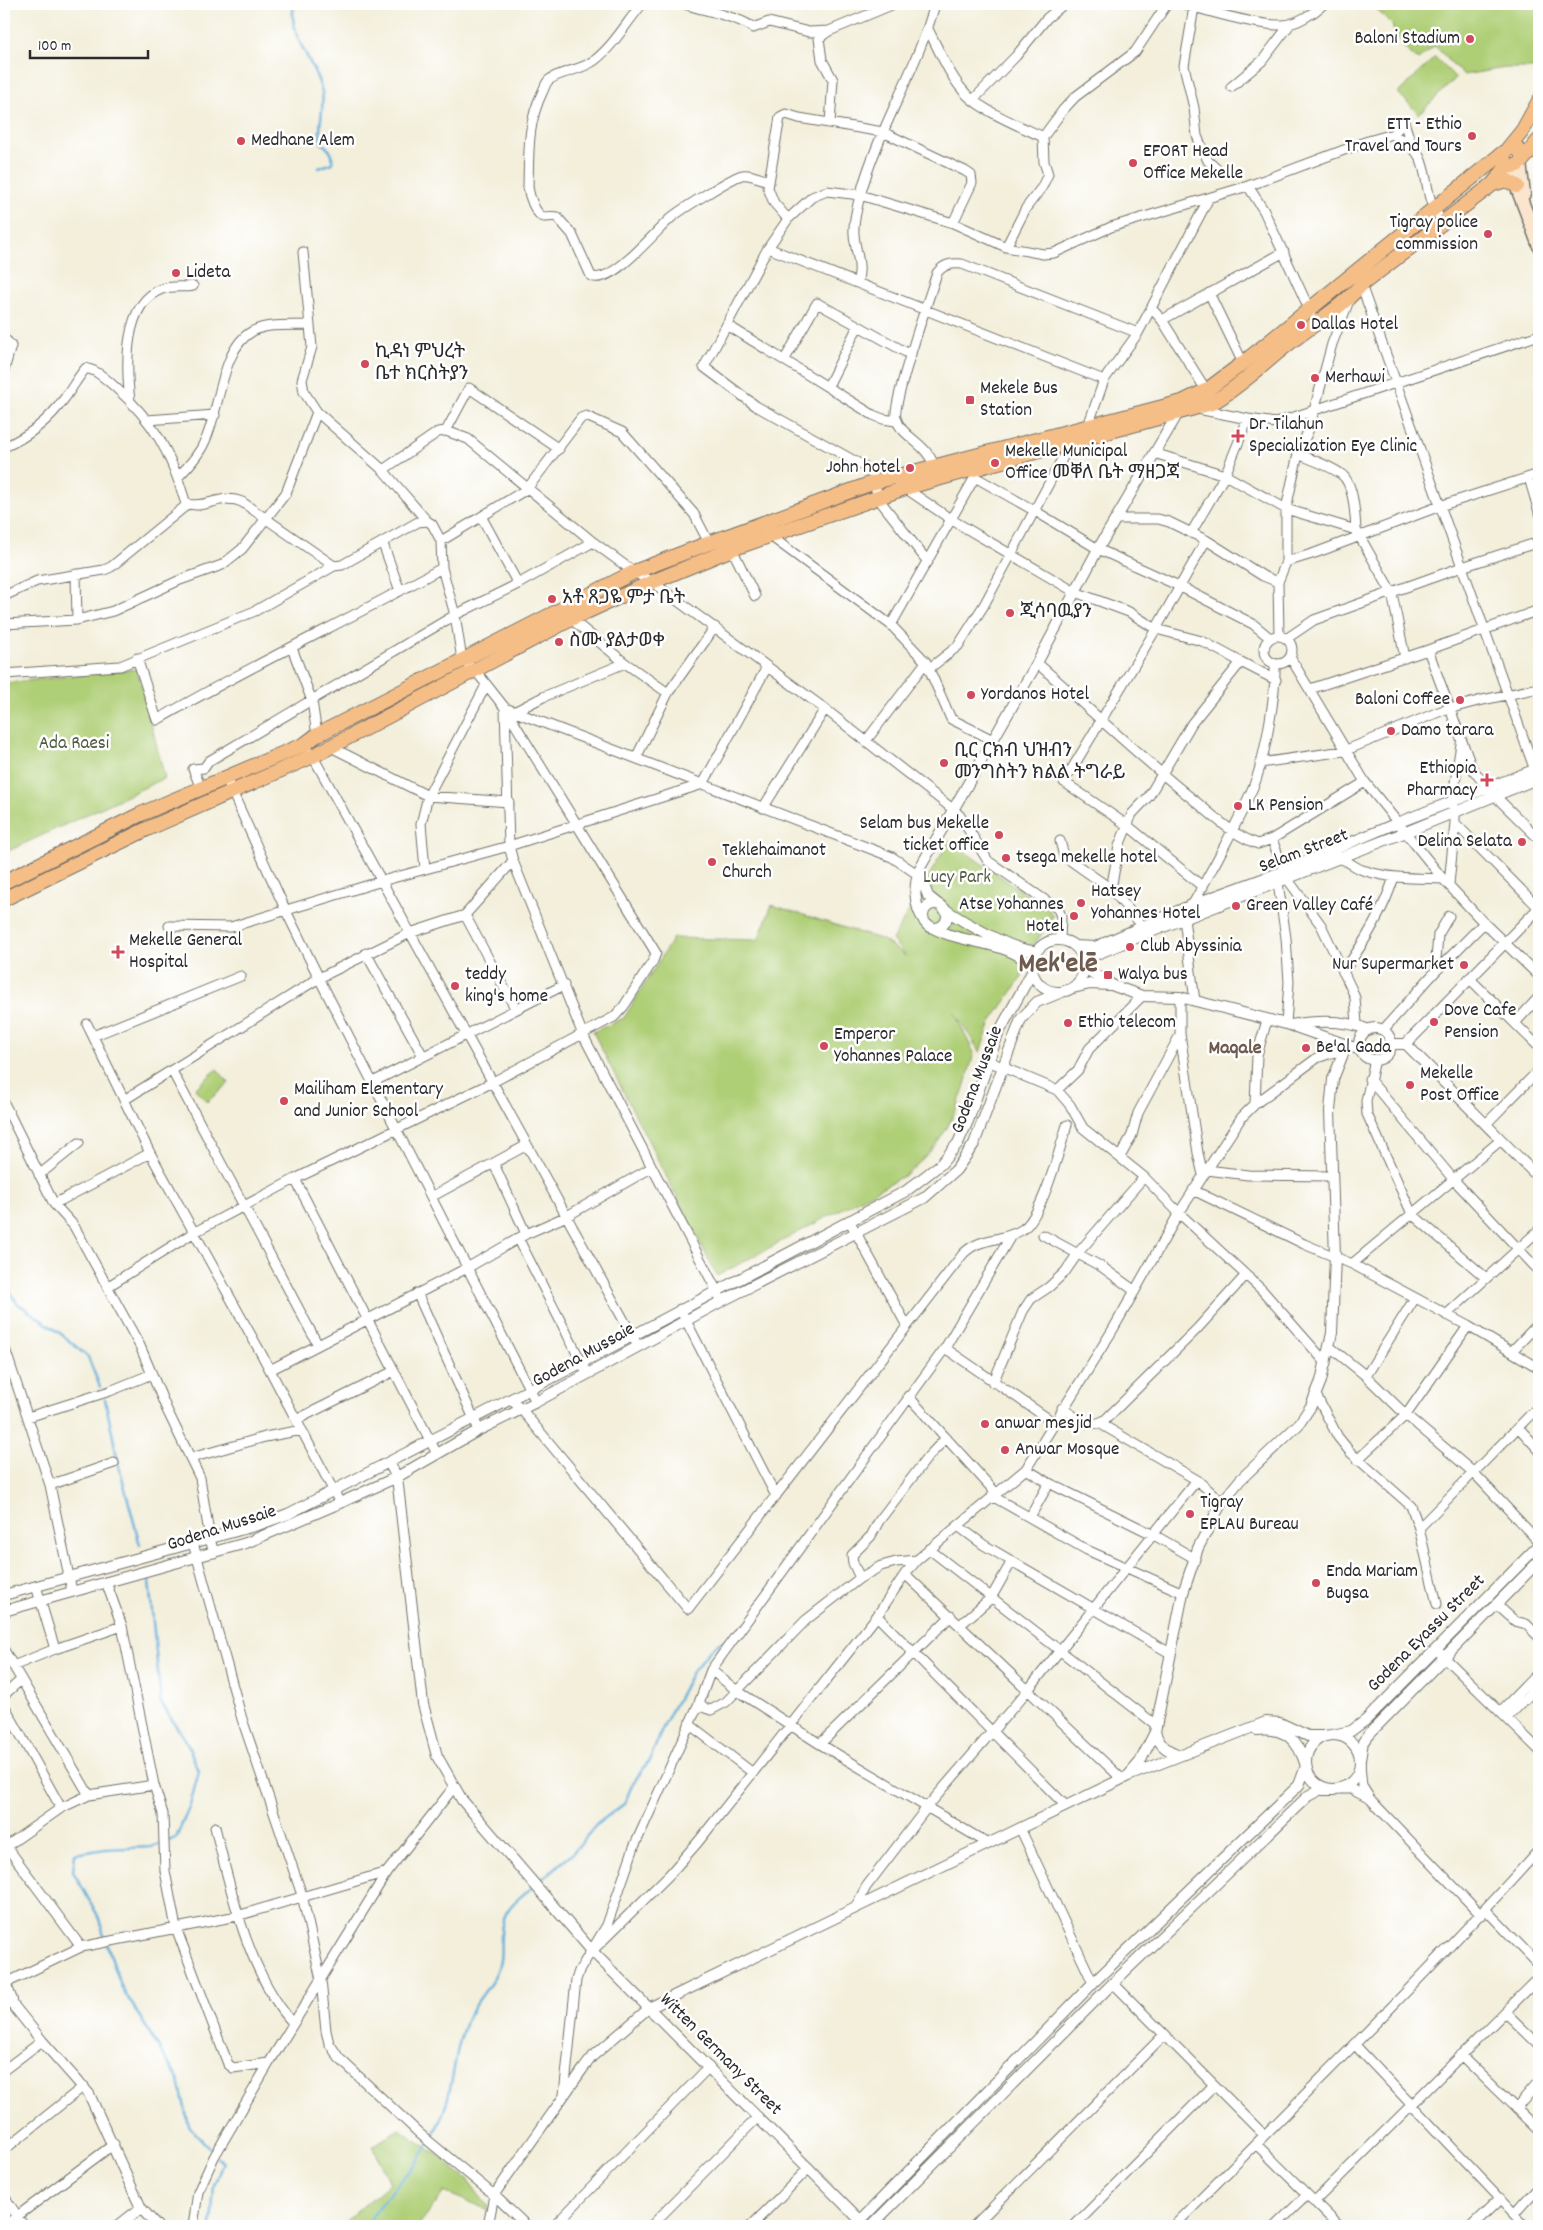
<svg xmlns="http://www.w3.org/2000/svg" width="1543" height="2230" font-family="Dekko,'Noto Sans Ethiopic',sans-serif">
<rect width="100%" height="100%" fill="#fff"/>
<filter id="ink" filterUnits="userSpaceOnUse"><feTurbulence type="fractalNoise" baseFrequency=".02" numOctaves="2"/><feDisplacementMap in="SourceGraphic" scale="10" xChannelSelector="R" yChannelSelector="G"/><feConvolveMatrix kernelMatrix="1 2 1 2 8 2 1 2 1" color-interpolation-filters="sRGB"/></filter>
<filter id="wash" filterUnits="userSpaceOnUse"><feTurbulence type="fractalNoise" baseFrequency=".0096" numOctaves="4" result="noise"/><feDisplacementMap in="SourceGraphic" scale="20" xChannelSelector="R" yChannelSelector="G"/><feGaussianBlur stdDeviation="1.12" result="paint"/><feColorMatrix in="noise" values="0 0 0 0 0 0 0 0 0 0 0 0 0 0 0 0 0 1.4 0 .05"/><feComposite in="paint" operator="in"/></filter>
<g filter="url(#wash)">
<rect width="100%" height="100%" fill="#f3efdb"/>
<path fill="#afcf76" stroke="#6d7d50" d="M1371 4H1539V62L1532 68H1505L1463 75 1435 46 1418 60 1403 47 1404 42 1396 37 1392 25Z
M1435 57 1456 78 1419 114 1398 93Z
M137 669 165 778 4 853V683Z
M949 841 1048 909 1053 916 1037 941 1027 950 1022 963V977L991 1022 980 1052 954 1012 974 1053C960 1105 949 1141 905 1175L717 1276 593 1032 624 1018 673 938 758 940 772 905 883 940 906 956 892 940Z
M217 1069 229 1083 207 1102 195 1089Z
M399 2129 438 2155 468 2180 491 2211 444 2192 418 2226H340L390 2183 373 2146Z"/>
<g fill="none" stroke-linecap="round" stroke-linejoin="round">
<path stroke="#62aedb" stroke-width="2.5" d="M294 4C287 36 315 61 322 92 325 109 317 126 321 142 328 149 334 152 332 163L319 168
M4 1282 17 1303 60 1333 88 1357 100 1387
M105 1399 119 1466 140 1545
M537 1883 570 1856 597 1824 624 1804 633 1783 649 1761 665 1723 692 1672 712 1648 726 1639
M105 1939 98 1916 73 1871 75 1854 105 1849 151 1847 176 1838 190 1805 199 1771 186 1741 161 1703 149 1581
M107 1945 121 1986 179 2081 189 2126 213 2152
M211 2226 214 2185 223 2163 217 2157
M366 2226C379 2204 397 2186 414 2166 421 2158 432 2138 437 2127 455 2093 452 2052 468 2017 476 1999 494 1985 499 1965 502 1955 500 1945 501 1935 501 1911 515 1900 533 1887"/>
</g>
</g>
<g filter="url(#ink)">
<g fill="none" stroke-linecap="round" stroke-linejoin="round">
<defs>
<path id="minor" d="M642 4C627 22 614 45 595 60 581 71 560 71 549 80 546 82 544 89 542 93 527 124 529 153 528 187 529 195 535 215 544 217 548 217 553 216 557 217L572 234 591 276C611 287 657 229 672 217 682 209 731 178 742 175 749 173 761 179 768 181
M685 4C702 10 743 18 753 28L769 22 809 32 829 31
M1184 4C1207 11 1260 26 1283 25 1297 24 1314 13 1324 4
M1194 7 1184 66 1194 108 1197 136 1208 161 1218 170
M928 29C940 52 950 78 968 96 985 112 1022 127 1043 137
M1231 87 1262 61 1291 23
M973 100 1016 56 1047 18 1064 4
M1404 122 1412 147
M830 123 833 80 822 60 819 38 829 31 894 4
M1393 134C1403 141 1415 147 1420 158 1430 180 1424 202 1443 221
M1248 186 1264 211 1311 313
M788 219 774 203 768 188 780 117 786 114 799 118 883 132 965 171 971 175 972 183 953 223
M1006 247 1026 208 1042 187 1048 174 1044 162 1043 137 1063 110 1075 97 1135 52 1167 4
M768 248 1104 380
M857 282C863 266 855 251 854 234 853 221 857 208 860 196 878 129 917 70 935 4
M1360 282 1537 776
M1209 293 1243 363
M1151 308 1162 320 1208 393
M1162 320 1284 252
M727 325 873 415 883 419 896 421
M4 341H7L11 346 4 370
M785 359 817 303 911 355
M828 386 858 326
M130 401C126 367 123 303 162 289 172 285 183 288 193 286
M1198 409 1248 419 1276 423 1539 335
M147 420 215 415
M1088 426 1104 380 1138 333 1209 198
M446 431 469 388 559 449
M4 447C27 437 49 420 64 399 72 389 77 378 86 368 98 371 106 379 115 387 154 421 171 453 185 501L188 504
M1154 453 1225 475 1286 509 1356 530 1392 593 1405 658
M1298 454C1312 460 1329 465 1341 474 1354 483 1355 515 1356 530
M972 465 975 477 1035 511 1098 549 1179 586 1253 624 1270 638
M934 466C927 443 901 437 896 418 892 404 930 295 937 273 944 264 951 263 962 264L1138 333
M383 470 438 432 446 431 468 439 593 542 634 572 652 582 825 709 954 810 960 816 988 861 1058 909 1061 916 1060 939
M178 477C189 466 199 455 205 441 220 410 221 347 253 331 268 323 292 326 309 325
M1529 478 1539 512
M905 488 952 520 1075 592 1129 612 1156 629 1202 641 1241 662
M482 518 518 584
M1117 519H1158L1169 522 1206 540 1263 576 1278 582
M1191 533 1225 475 1248 419
M769 535 891 625 926 662 951 719 993 740
M441 541 527 489 581 418 586 416 622 432 694 514 709 543
M383 544 400 591
M732 549 755 596
M928 562 877 497 875 482 872 473 867 468 756 406 704 367 768 248 788 219 812 197 827 191 860 195 953 223 1006 247 1043 254 1054 253 1111 227 1248 186 1368 141 1393 134 1404 122
M1286 562 1315 553 1440 506 1539 474
M76 574 77 620
M4 596 37 581 104 570 111 567 188 504C207 509 221 493 242 502L334 566
M569 615 571 619 625 663 668 693
M4 624 77 620 113 611 180 580 222 565 242 549 286 493 317 412
M891 625 975 477
M1279 636 1278 582 1286 562V509L1298 454 1309 429 1332 344 1350 298
M1264 650a14 14 0 1 1 28 0a14 14 0 1 1-28 0Z
M1286 639 1314 620 1462 567 1539 542
M292 648 312 701 317 735
M1428 650 1472 768 1488 789 1539 839
M1290 657 1365 782 1443 879 1484 923 1539 976
M137 658 157 720C250 666 348 620 442 568
M1037 663C1090 709 1141 758 1195 801 1215 817 1234 836 1258 844L1272 839 1365 782
M930 668 958 646 984 605 1070 444
M4 674 120 666 255 611 334 566 342 565 418 522 427 521
M1310 689 1428 650 1539 610
M516 711 543 697 625 663
M866 741 926 662
M331 747 428 796 509 802
M311 753 638 1346
M636 758 668 693 715 627
M1260 763 1344 751 1441 711 1478 701 1539 688
M226 778 286 911 319 978 536 1402
M201 788 193 769 204 768 209 761 455 615 518 584 593 542
M763 808 825 709
M1455 823 1539 908
M1272 839 1286 877 1321 925 1352 990 1355 998 1357 1024
M1060 841 1064 856 1111 889 1146 930
M1338 858C1349 860 1355 869 1366 871 1391 879 1417 878 1443 879
M425 869 421 824 428 796 486 685
M1277 876 1286 938 1289 982 1286 1024
M1449 884 1455 823V812L1452 802 1461 744
M1203 887 1127 825 1064 782 1156 629 1206 540
M1111 889 1119 846 1132 814 1149 796 1192 723 1241 662 1276 680
M465 915 515 1008
M169 926 231 927 382 881 509 846 703 784 767 667
M366 953 423 1056
M1343 972C1365 942 1383 912 1394 877
M1435 972 1438 935 1449 916
M1469 978 1539 1047
M1180 997V1034L1198 1153 1203 1175
M1195 1001 1184 919C1196 900 1205 881 1216 862 1230 835 1245 808 1256 780 1266 750 1276 695 1275 664
M1515 1023 1539 997
M87 1024 150 1153 262 1355 340 1503
M1383 1030 1435 972 1484 923
M93 1036 241 976
M1375 1059 1366 1101 1367 1114 1412 1214 1486 1278
M988 1061 1057 1090 1070 1105 1083 1128 1144 1177 1179 1213 1262 1290 1326 1363
M172 1071 318 1345
M1369 1079 1454 1180 1539 1271
M373 1082 564 985
M1057 1090 1078 1070 1089 1049 1142 996
M124 1100 319 978 410 933 465 915 513 861
M4 1103 54 1204 74 1226 140 1346 167 1410 200 1478 210 1539 214 1553
M1255 1104 1257 1055 1267 1020
M1486 1124 1539 1070
M1120 1157 1132 1135 1138 1113 1180 1035
M494 1164 526 1234
M1207 1170 1248 1175 1331 1176
M39 1175 79 1143
M295 1179 437 1454
M1193 1190 1304 1244 1352 1264 1468 1326 1539 1368
M431 1197 527 1145
M54 1204 150 1153
M849 1220 907 1326
M1043 1235 1102 1267 1135 1291
M518 1238 587 1373
M1352 1264 1501 1140
M107 1287 193 1233 295 1179 493 1082 614 1017 624 1006 653 961 656 953 505 708 475 670 462 660 455 615 442 568 441 541 432 524 427 521 383 470 317 412 304 392 302 380 312 347 303 252
M417 1293 479 1430
M722 1301 583 1035 513 861 509 846 505 708 892 857 920 876
M680 1309 776 1496
M1446 1315 1539 1230
M4 1346 50 1485 72 1591
M1330 1347 1366 1376 1406 1415 1474 1473 1539 1542
M945 1348 1053 1422
M1512 1351 1539 1323
M270 1370 467 1268 526 1234 567 1216 651 1168
M1366 1376 1415 1298
M993 1383 1023 1311 1031 1299 1049 1287 1065 1272 1078 1253 1144 1177
M1316 1395 1338 1437 1351 1453 1411 1506 1419 1528 1437 1604
M908 1396 996 1493
M510 1399 521 1409 688 1609 963 1254C980 1236 1004 1242 1023 1229 1042 1216 1060 1148 1067 1125
M1062 1408C1078 1418 1088 1431 1106 1419L1197 1329 1246 1275
M28 1417 110 1391 152 1374
M296 1420 394 1371
M1099 1423 1197 1480 1222 1502
M1518 1427 1539 1450
M191 1458 265 1437 302 1430
M1357 1460 1406 1415 1468 1326
M1026 1469 1049 1483 1154 1535 1194 1558
M50 1485 114 1463
M992 1496 1087 1550 1183 1593
M1030 1517 1049 1483
M958 1526 984 1545 1170 1653
M1419 1528 1539 1406
M193 1543 242 1719 302 1895 321 1980 326 2031 329 2043 339 2058 420 2134 494 2195 527 2226
M929 1549 1156 1725
M905 1574 1122 1779
M860 1578 853 1563 852 1555 871 1536 879 1521 927 1458 945 1439
M106 1582 122 1626 154 1785 163 1814 165 1871 176 1928 228 2064 233 2068 269 2063
M36 1586 55 1649
M1497 1605 1515 1621 1526 1624 1539 1637
M877 1616 1066 1806
M960 1625 991 1598 1012 1561
M4 1650 89 1795
M1439 1652 1539 1750
M13 1666 55 1649 122 1626
M711 1670 736 1690 820 1744 989 1844
M1539 1672 1500 1712 1507 1718 1539 1685
M4 1695 21 1680
M699 1703 705 1708 711 1710 726 1702 806 1620 860 1578 881 1566 896 1562 917 1560
M4 1705 61 1808
M689 1724 753 1773
M820 1744 951 1616
M1360 1765 1362 1786 1370 1799 1481 1915
M1339 1789H1351L1368 1798
M215 1827C231 1891 248 1973 293 2023
M1020 1828 1093 1983
M4 1843 81 1947
M4 1848 61 1808 89 1795 154 1785
M855 1908 866 1887 928 1806 1028 1690 1197 1480
M1486 1910 1539 1965
M592 1951 669 1875 698 1842 877 1616 905 1574 917 1560 1026 1469 1112 1331 1179 1213 1241 1118 1255 1104 1317 1058 1331 1053 1343 1051
M6 1983 81 1947 237 1916 387 1872
M1113 1983 1264 2135
M1505 2012 1539 2045
M1355 2045 1526 2226
M1461 2055 1539 2131
M4 2070 42 2041
M564 2095 576 1980 579 1971 607 1925 634 1847 699 1703 711 1670 945 1348 1012 1234
M1516 2109 1539 2082
M1256 2144 1339 2226
M4 2150 84 2086
M4 2196 24 2226
M1314 2202 1539 1978
M1515 2213 1539 2186
M4 2226 114 2144
M193 2226 198 2192 214 2157 269 2063 387 1872 454 1787
M488 2226 494 2195 583 2069 592 2057 649 2008
M554 2226 709 2067
M651 2226 758 2117
M751 2226 809 2168
M974 2226 1164 2035
M1074 2226 1214 2085
M1174 2226C1297 2102 1422 1980 1539 1850
M1275 2226 1307 2195
M1472 2226 1501 2198"/>
<path id="tertiary" d="M919 872 928 896 939 905
M923 916a12 12 0 1 1 24 0a12 12 0 1 1-24 0Z
M943 908C962 921 1014 952 1036 951
M925 922C913 906 913 884 921 866L1037 663 1098 549 1180 410
M930 926C957 944 1012 941 1031 966
M1032 966a26 26 0 1 1 52 0a26 26 0 1 1-52 0Z
M1075 946 1095 947 1194 904 1276 874 1397 823 1539 768
M1084 965 1092 956 1148 933 1406 832 1539 778
M1084 968 1114 986 1142 996 1180 997 1290 1025 1361 1050
M1073 988 1090 984 1110 985
M1291 1025C1315 1021 1345 1019 1368 1030
M1359 1044a16 16 0 1 1 32 0a16 16 0 1 1-32 0Z
M1392 1044H1406L1539 1178
M1406 1044 1539 908
M389 1463 397 1477 423 1704 437 1756 462 1800 592 1951 866 2226
M4 1595 258 1525 288 1514 581 1363 906 1191 941 1164 958 1143 968 1121 998 1034 1032 972
M4 1611 246 1543 340 1503 397 1477 479 1430 536 1402 722 1301 924 1198 956 1170 974 1144 1021 1019 1037 1002 1067 990
M1155 1732C1159 1745 1167 1751 1180 1755
M1306 1762a27 27 0 1 1 54 0a27 27 0 1 1-54 0Z
M1332 1735 1351 1731 1366 1720 1539 1545
M1360 1759 1363 1742 1370 1733 1539 1561
M1128 1776 1140 1762 1155 1732 1183 1593 1198 1548 1222 1502 1240 1480 1299 1424 1311 1406 1321 1381 1332 1333 1335 1256 1330 1111 1333 1079 1347 1044
M4 1980 12 2000
M4 1994 42 2041 89 2094 141 2208 157 2226
M649 2008 1128 1776 1266 1722 1280 1723 1308 1736H1326
M118 2226 141 2208
M855 2226 1093 1983 1299 1785 1306 1766C1298 1740 1286 1727 1257 1730
M871 2226 1113 1983 1308 1796 1319 1790H1334"/>
<path id="secondary" d="M1520 163 1524 194
M1511 166 1514 180 1539 246"/>
<path id="primary" d="M1504 157a9 9 0 1 1 18 0a9 9 0 1 1-18 0Z
M1506 151 1523 130 1539 101
M1521 162 1539 140
M1493 184 1506 180 1517 186
M4 882 141 814 305 744 317 735 634 572 709 543 875 482 1182 402 1207 390 1243 363 1504 152
M4 899 147 829 313 756 571 619 652 582 732 549 905 488 1212 403C1241 386 1266 361 1292 341 1315 323 1342 307 1361 285L1493 184 1508 165"/>
</defs>
<use href="#minor" stroke="#717069" stroke-width="11"/>
<use href="#tertiary" stroke="#717069" stroke-width="12"/>
<use href="#secondary" stroke="#717069" stroke-width="15"/>
<use href="#primary" stroke="#717069" stroke-width="16"/>
<use href="#minor" stroke="#fff" stroke-width="9"/>
<use href="#tertiary" stroke="#fff" stroke-width="10"/>
<use href="#secondary" stroke="#fbe5cf" stroke-width="12"/>
<use href="#primary" stroke="#f6be87" stroke-width="14"/>
</g>
</g>
<g fill="#d1495b" stroke="#fff" stroke-width="2">
<circle cx="1470" cy="39" r="5"/>
<circle cx="1472" cy="136" r="5"/>
<circle cx="241" cy="141" r="5"/>
<circle cx="1133" cy="163" r="5"/>
<circle cx="1488" cy="234" r="5"/>
<circle cx="176" cy="273" r="5"/>
<circle cx="1301" cy="325" r="5"/>
<circle cx="365" cy="364" r="5"/>
<circle cx="1315" cy="378" r="5"/>
<rect x="965" y="395" width="10" height="10" rx="2.5"/>
<path d="M1235.5 428.5h5v5h5v5h-5v5h-5v-5h-5v-5h5z"/>
<circle cx="995" cy="463" r="5"/>
<circle cx="910" cy="468" r="5"/>
<circle cx="552" cy="599" r="5"/>
<circle cx="1010" cy="613" r="5"/>
<circle cx="559" cy="642" r="5"/>
<circle cx="971" cy="695" r="5"/>
<circle cx="1460" cy="700" r="5"/>
<circle cx="1391" cy="731" r="5"/>
<circle cx="944" cy="763" r="5"/>
<path d="M1484.5 772.5h5v5h5v5h-5v5h-5v-5h-5v-5h5z"/>
<circle cx="1238" cy="806" r="5"/>
<circle cx="999" cy="835" r="5"/>
<circle cx="1522" cy="842" r="5"/>
<circle cx="1006" cy="858" r="5"/>
<circle cx="712" cy="862" r="5"/>
<circle cx="1081" cy="903" r="5"/>
<circle cx="1236" cy="906" r="5"/>
<circle cx="1074" cy="916" r="5"/>
<circle cx="1130" cy="947" r="5"/>
<path d="M115.5 944.5h5v5h5v5h-5v5h-5v-5h-5v-5h5z"/>
<circle cx="1464" cy="965" r="5"/>
<rect x="1103" y="970" width="10" height="10" rx="2.5"/>
<circle cx="455" cy="986" r="5"/>
<circle cx="1434" cy="1022" r="5"/>
<circle cx="1068" cy="1023" r="5"/>
<circle cx="824" cy="1046" r="5"/>
<circle cx="1306" cy="1048" r="5"/>
<circle cx="1410" cy="1085" r="5"/>
<circle cx="284" cy="1101" r="5"/>
<circle cx="985" cy="1424" r="5"/>
<circle cx="1005" cy="1450" r="5"/>
<circle cx="1190" cy="1514" r="5"/>
<circle cx="1316" cy="1583" r="5"/>
</g>
<g text-anchor="middle" dominant-baseline="central" stroke-width="5" stroke-linejoin="round" paint-order="stroke">
<g font-size="19" fill="#2b2b2b" stroke="#fff" text-anchor="start">
<text x="1460" y="39" text-anchor="end">Baloni Stadium</text>
<text x="1462" y="125" text-anchor="end">ETT - Ethio<tspan x="1462" dy="22">Travel and Tours</tspan></text>
<text x="251" y="141">Medhane Alem</text>
<text x="1143" y="152">EFORT Head<tspan x="1143" dy="22">Office Mekelle</tspan></text>
<text x="1478" y="223" text-anchor="end">Tigray police<tspan x="1478" dy="22">commission</tspan></text>
<text x="186" y="273">Lideta</text>
<text x="1311" y="325">Dallas Hotel</text>
<text x="375" y="353">ኪዳነ ምህረት<tspan x="375" dy="22">ቤተ ክርስትያን</tspan></text>
<text x="1325" y="378">Merhawi</text>
<text x="980" y="389">Mekele Bus<tspan x="980" dy="22">Station</tspan></text>
<text x="1249" y="425">Dr. Tilahun<tspan x="1249" dy="22">Specialization Eye Clinic</tspan></text>
<text x="1005" y="452">Mekelle Municipal<tspan x="1005" dy="22">Office መቐለ ቤት ማዘጋጃ</tspan></text>
<text x="900" y="468" text-anchor="end">John hotel</text>
<text x="562" y="599">አቶ ጸጋዬ ምታ ቤት</text>
<text x="1020" y="613">ጂሳባዉያን</text>
<text x="569" y="642">ስሙ ያልታወቀ</text>
<text x="981" y="695">Yordanos Hotel</text>
<text x="1450" y="700" text-anchor="end">Baloni Coffee</text>
<text x="1401" y="731">Damo tarara</text>
<text x="954" y="752">ቢር ርክብ ህዝብን<tspan x="954" dy="22">መንግስትን ክልል ትግራይ</tspan></text>
<text x="1477" y="769" text-anchor="end">Ethiopia<tspan x="1477" dy="22">Pharmacy</tspan></text>
<text x="1248" y="806">LK Pension</text>
<text x="989" y="824" text-anchor="end">Selam bus Mekelle<tspan x="989" dy="22">ticket office</tspan></text>
<text x="1512" y="842" text-anchor="end">Delina Selata</text>
<text x="722" y="851">Teklehaimanot<tspan x="722" dy="22">Church</tspan></text>
<text x="1016" y="858">tsega mekelle hotel</text>
<text x="1091" y="892">Hatsey<tspan x="1091" dy="22">Yohannes Hotel</tspan></text>
<text x="1064" y="905" text-anchor="end">Atse Yohannes<tspan x="1064" dy="22">Hotel</tspan></text>
<text x="1246" y="906">Green Valley Café</text>
<text x="129" y="941">Mekelle General<tspan x="129" dy="22">Hospital</tspan></text>
<text x="1140" y="947">Club Abyssinia</text>
<text x="1454" y="965" text-anchor="end">Nur Supermarket</text>
<text x="465" y="975">teddy<tspan x="465" dy="22">king's home</tspan></text>
<text x="1118" y="975">Walya bus</text>
<text x="1444" y="1011">Dove Cafe<tspan x="1444" dy="22">Pension</tspan></text>
<text x="1078" y="1023">Ethio telecom</text>
<text x="834" y="1035">Emperor<tspan x="834" dy="22">Yohannes Palace</tspan></text>
<text x="1316" y="1048">Be'al Gada</text>
<text x="1420" y="1074">Mekelle<tspan x="1420" dy="22">Post Office</tspan></text>
<text x="294" y="1090">Mailiham Elementary<tspan x="294" dy="22">and Junior School</tspan></text>
<text x="995" y="1424">anwar mesjid</text>
<text x="1015" y="1450">Anwar Mosque</text>
<text x="1200" y="1503">Tigray<tspan x="1200" dy="22">EPLAU Bureau</tspan></text>
<text x="1326" y="1572">Enda Mariam<tspan x="1326" dy="22">Bugsa</tspan></text>
</g>
<g font-size="19" fill="#535c42" stroke="#fff">
<text x="74" y="744">Ada Raesi</text>
<text x="957" y="878">Lucy Park</text>
</g>
<g font-size="19" fill="#2b2b2b" stroke="#fff">
<text transform="translate(1304 852) rotate(-21)">Selam Street</text>
<text transform="translate(978 1080) rotate(-69)">Godena Mussaie</text>
<text transform="translate(584 1356) rotate(-29)">Godena Mussaie</text>
<text transform="translate(222 1529) rotate(-18)">Godena Mussaie</text>
<text transform="translate(1427 1634) rotate(-45)">Godena Eyassu Street</text>
<text transform="translate(720 2055) rotate(45)">Witten Germany Street</text>
</g>
<g font-size="20" font-weight="bold" fill="#6f5a4e" stroke="#fff">
<text x="1235" y="1049">Maqale</text>
</g>
<g font-size="29" font-weight="bold" fill="#6f5a4e" stroke="#fff">
<text x="1058" y="965">Mek'elē</text>
</g>
</g>
<rect width="1543" height="2230" fill="none" stroke="#fff" stroke-width="20"/>
<path d="M30 50v8h118v-8" fill="none" stroke="#2b2b2b" stroke-width="2.5"/>
<text x="38" y="50" font-size="15" fill="#2b2b2b" stroke="#ffffff" stroke-width="4" paint-order="stroke">100 m</text>
</svg>
